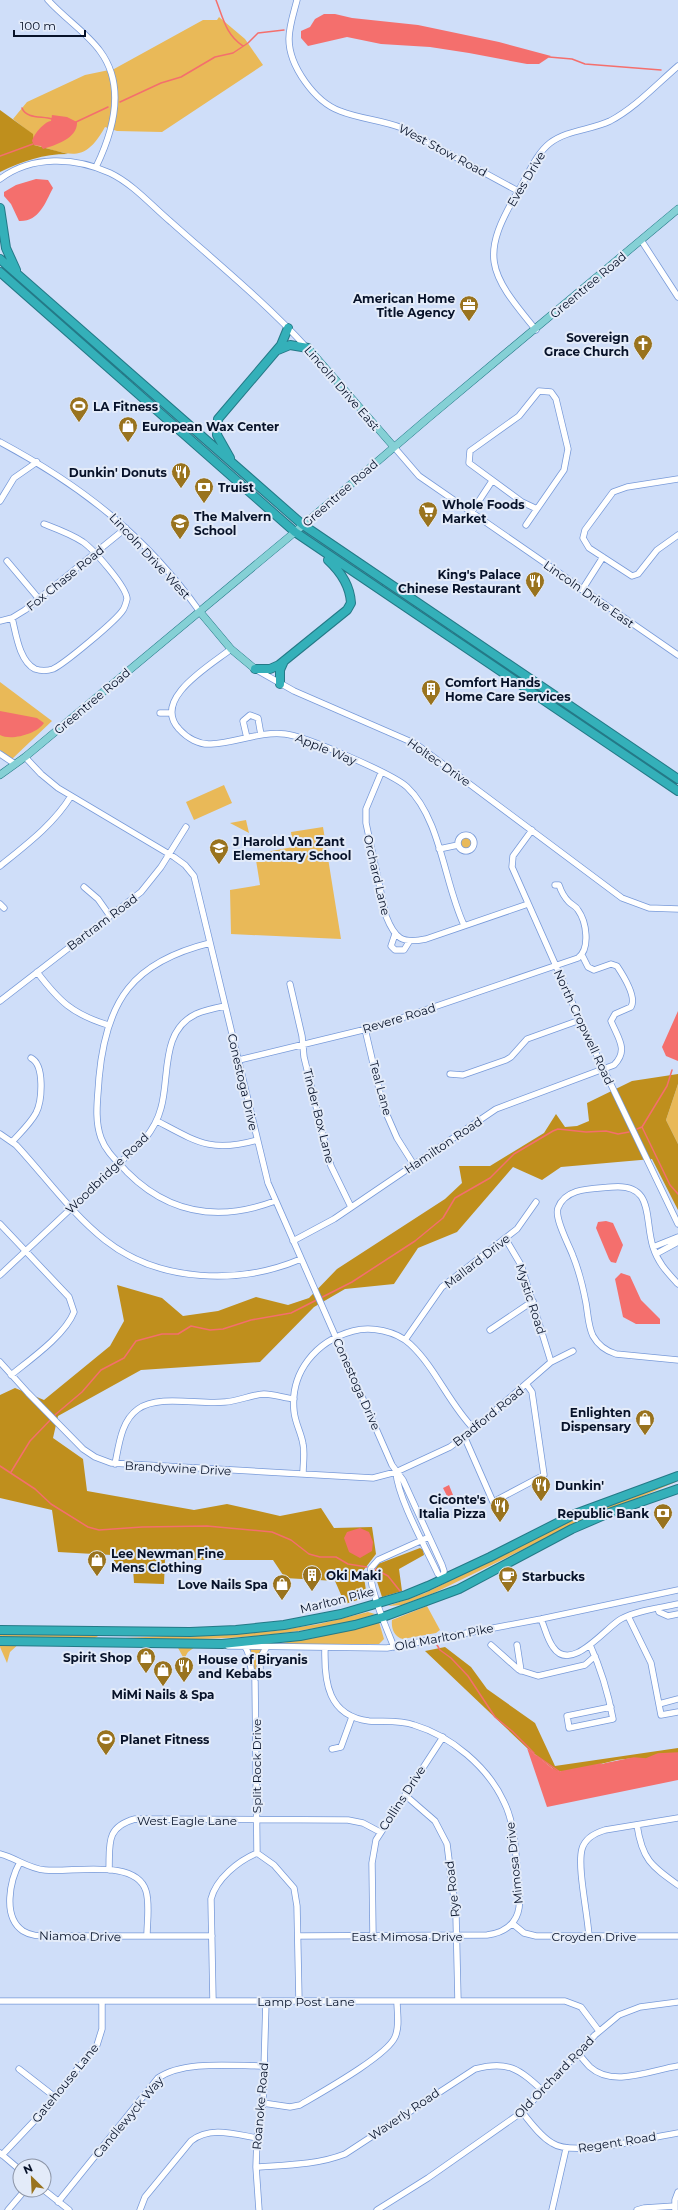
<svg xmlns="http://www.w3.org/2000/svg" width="678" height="2210" font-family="Montserrat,sans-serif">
<rect width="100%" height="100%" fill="#cfdef9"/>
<path fill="#e9b958" d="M219 17 245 39 263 65 162 132 117 131 105 127C84 165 70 154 34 145L32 134 13 119 27 102 85 75 114 69 203 20H217Z
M0 682 52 721 12 759 0 750Z
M224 785 232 803 194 820 186 802Z
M246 820 249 833 230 823Z
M323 827 341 939 231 934 230 890 260 885 255 854 293 847 291 832Z
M458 843a8 8 0 1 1 16 0a8 8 0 1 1-16 0Z
M678 1084V1144L666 1120Z
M678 1481 563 1530 434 1593 402 1605 388 1606 425 1593 590 1512 644 1492Z
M427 1606 440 1630 436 1633 403 1639C394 1637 391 1628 392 1620Z
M368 1612 375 1614C355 1622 331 1626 310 1629 241 1641 173 1640 104 1639L274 1631 319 1624Z
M379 1622 384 1639 379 1644H324L320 1646 268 1645 314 1638Z
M0 1633 100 1635 93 1639 0 1638Z
M0 1641H22L10 1652 7 1663 0 1647Z
M177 1646 195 1647 188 1652 184 1659Z
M245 1647 266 1648C258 1657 264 1670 255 1679Z"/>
<path fill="#bf8f1d" d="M0 110 33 134 34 145 68 154C43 154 23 161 0 172Z
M678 1074V1084L666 1120 678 1144V1210L652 1159 561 1167 542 1180 513 1167 457 1232 418 1248 394 1284 345 1289 314 1307 260 1362 141 1370 58 1416 53 1438 83 1459 87 1491 194 1510 227 1504 280 1516 321 1508 334 1528 372 1527 376 1554 363 1571 367 1597 345 1604 335 1581 285 1578 273 1560H165L164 1584 134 1583 133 1569H117L112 1555 58 1552 52 1510 0 1498V1395L15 1388 44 1400 110 1346 124 1321 117 1285 162 1298 183 1316 218 1311 256 1297 288 1305 309 1298 337 1269 445 1199 462 1183 459 1166H490L544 1133 556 1114 565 1127 577 1126 589 1121 587 1103 632 1081Z
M420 1548 423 1550 424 1555 399 1569 402 1591 382 1597 374 1572 378 1564Z
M445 1647 471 1667 487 1689 535 1723 555 1766 678 1748V1753L658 1754 646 1759 634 1758 617 1760 572 1771H556L527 1748 425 1651Z"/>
<path fill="#f46f6d" d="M324 14H335L352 18 418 25 499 42 551 56 539 64H527L469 53 430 47 381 44 347 37 308 46 301 38V31L310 27 315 19Z
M52 115 67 117 77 122C78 138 56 145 43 149L41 146 34 145 32 141C34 134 44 122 51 121Z
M36 179 48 180 53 188C45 203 39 222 19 221L11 204 4 196V192L16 185Z
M0 711 37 718 44 723C37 734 11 741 0 735Z
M678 1011V1061L666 1056 662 1047Z
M606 1221 613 1223 623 1245 616 1263 611 1262 609 1259 596 1228 598 1222Z
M621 1273 630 1276 641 1300 660 1319V1324H636L623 1317 615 1279Z
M449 1485 453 1495 448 1498 443 1488Z
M360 1528 369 1532 373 1542 372 1551 360 1558 349 1552 344 1538 347 1532Z
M527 1748 552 1768 560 1772 634 1758 646 1759 658 1754 678 1753V1780L547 1807Z"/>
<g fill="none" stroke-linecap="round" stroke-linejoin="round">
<path stroke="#f46f6d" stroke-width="1.5" d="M216 0C223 18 226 35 243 46
M549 57 572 59 585 64 661 70
M120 102 161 83 181 77 215 57 233 53 248 43 258 33 284 30
M22 108C26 119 42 116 52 119
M76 122 108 107
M0 156 33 144
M642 1127 670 1185 678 1194
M642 1127 667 1086 672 1070
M637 1129 642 1127
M0 1466 35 1489 51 1504 88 1527 99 1530 142 1527 207 1526 272 1532 291 1540 309 1554 320 1557H336L348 1564 367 1567
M11 1472 30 1441 56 1414 82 1392 101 1370 124 1358 136 1341 162 1334H178L191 1326 210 1330 223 1329 251 1320 291 1313 352 1282 415 1241 443 1218 455 1198 490 1178 514 1154 553 1131 558 1129 586 1132 606 1131 618 1134 629 1132
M375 1569 388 1576 400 1591
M437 1645 440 1650 451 1658 468 1676 495 1717 512 1731 534 1753
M537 1756 560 1772 601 1764
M605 1764 634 1758 646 1759 658 1754 678 1753"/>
<defs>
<path id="minor" d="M48 0C64 18 86 32 100 51 126 86 113 132 96 167
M297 0C294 12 289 26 289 39 289 66 315 102 340 111 360 119 382 120 402 128L518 191
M0 179C32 155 75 157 110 173 133 184 152 206 171 222 217 263 266 303 307 348
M641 240 678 297
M536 330C487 271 479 256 520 188 529 173 536 154 550 143 567 130 591 130 610 121 635 108 657 84 678 66
M539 391 551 392 556 399 568 449 564 470 537 509 522 502 469 463 470 451 519 416Z
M0 442C82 486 146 536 200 612
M394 447 419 476 678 655
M678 479 627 487 613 492 585 530 583 538 589 548 632 576 638 574 657 550 678 535
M0 501 14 478 37 462
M471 513 492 481
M526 525 537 509
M7 561 39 599
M582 590 603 557
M12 618C16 633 19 661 35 669 41 671 47 671 53 669 64 664 116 621 123 610 125 607 126 603 127 599 127 587 93 549 83 542 71 534 57 529 44 524
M0 621 12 618 25 610 126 528
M231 649C211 665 151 699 179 729 187 738 199 745 211 744 236 743 260 731 285 734 305 736 393 774 407 787 441 819 444 883 464 925
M255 669 294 691 416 744 622 898 649 908 678 909
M160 713H171
M247 738 243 721 250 715 258 718 261 735
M0 754 15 764
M25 757 41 774 58 788 174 857 185 865 194 876 268 1183 392 1465 403 1480 442 1565 444 1571 443 1577
M381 773 366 809V823L386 916C395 939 402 944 426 939L528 904
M532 830 513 856 512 867 580 1020 678 1224
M458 843a8 8 0 1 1 16 0a8 8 0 1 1-16 0Z
M439 849 458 845
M0 866C26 845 54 824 71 796
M84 887 98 899 110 916
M0 904 4 908
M395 934 391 946 395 950H404L409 942
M210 943C133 962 106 1000 99 1078 98 1097 94 1119 101 1138 106 1152 117 1161 127 1172 169 1214 219 1222 275 1201
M37 972C59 1001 72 1014 108 1025
M290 984 302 1036 304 1057 327 1151 331 1166 351 1207
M0 1001 141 892 161 867 186 827
M365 1029 383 1106 397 1138 414 1165
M239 1060 375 1027 578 958C591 948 586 921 578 910 576 906 572 905 569 902 564 897 561 891 559 885H555
M450 1074 463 1075 506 1060 511 1057 527 1039 580 1020
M157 1121C197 1142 211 1153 257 1140
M0 1134 16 1145C45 1176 71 1213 105 1240 159 1283 240 1285 301 1259
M12 1142C20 1133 30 1124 36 1113 42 1101 45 1065 31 1058
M0 1224 69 1297 74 1312C65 1335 31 1359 11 1375
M505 1238 521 1265 551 1362
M293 1241 334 1219 496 1109 614 1065C629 1050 618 1038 611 1021L615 1014 631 1007C637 997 623 975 617 966L611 964 594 970 588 967 582 955
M653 1247 678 1237
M656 1254 678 1242
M0 1275 144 1140C152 1130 158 1120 161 1108 170 1077 160 1031 196 1014 205 1010 215 1008 225 1006
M678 1284C667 1272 658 1263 653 1247 644 1219 655 1183 612 1187 593 1189 566 1187 558 1208 554 1218 569 1245 573 1256 579 1271 583 1287 586 1303 588 1314 588 1326 593 1336 598 1345 606 1351 616 1354L678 1360
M490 1330 533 1301
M405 1340 442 1287 517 1229 536 1202
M0 1362 28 1393 83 1449 95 1457 111 1463 373 1478 396 1472 450 1447 474 1429 551 1362 573 1351
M464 1436 493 1502 544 1475 532 1392 527 1385
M115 1464C119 1445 121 1421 138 1409 159 1394 199 1405 225 1402 239 1401 250 1395 264 1394 274 1394 284 1398 294 1399
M396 1472C398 1499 426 1548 438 1574L444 1579
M303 1474C303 1464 305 1453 303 1444 301 1432 295 1423 294 1411 290 1372 316 1341 353 1331 371 1326 396 1331 410 1344 436 1368 449 1404 474 1429
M658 1608 659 1612 668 1616 678 1614
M628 1616 651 1663 661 1715 678 1712
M541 1619C545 1628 547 1639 553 1647 571 1674 605 1628 621 1619 638 1610 660 1608 678 1604
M491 1645 519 1670 538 1676 585 1665 595 1656
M517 1645 521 1671
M590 1645C601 1669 608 1692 613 1719L569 1728 567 1716 611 1707
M228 1646 387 1648 541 1619 678 1590
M245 1647C253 1658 248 1670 255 1679L257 1853
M394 1647C387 1630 367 1584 371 1568L378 1560 429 1537
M255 1679 260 1674V1658L266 1648
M659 1704 678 1699
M332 1749 341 1747 352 1717
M405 1795 435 1821 447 1844 456 1915 458 2001
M637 1825C642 1859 651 1866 678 1885
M257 1853 274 1865 294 1888 297 1906 299 2001
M0 1854C16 1858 29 1869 45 1870 72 1873 136 1858 146 1891 150 1904 147 1922 147 1936
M20 1862C10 1880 2 1917 23 1931 31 1936 39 1936 48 1936H212
M109 1870C110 1845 105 1827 135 1819L348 1820 363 1823 380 1832
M513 1924 524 1933 536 1936H678
M298 1936 487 1935C511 1932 522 1917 519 1894 516 1865 517 1828 504 1802 488 1767 451 1736 414 1725 400 1720 384 1722 369 1721 328 1716 324 1682 325 1648
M373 1936 372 1863 376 1840 443 1737
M589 1937C588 1915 577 1867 582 1849 585 1838 595 1833 605 1830L678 1818
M0 2001H565L581 2007 599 2031
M213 2001 211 1899C216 1879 238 1861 257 1853
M578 2053C582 2058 586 2063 590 2067 613 2088 652 2070 678 2066
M19 2069 55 2097
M263 2103 290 2107 300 2105C320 2093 387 2056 395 2037 400 2026 397 2013 397 2001
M522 2112C531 2123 540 2136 552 2143 574 2158 650 2137 678 2133
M0 2153 20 2170
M2 2155 37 2118 97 2045 102 2029V2001
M256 2167C286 2165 317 2165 345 2154L475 2069C508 2060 519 2069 543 2091
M44 2190 69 2210
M58 2202 158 2078C184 2060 233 2066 265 2066
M8 2210 25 2190
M140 2210 145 2197 191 2141C210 2126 234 2134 257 2138
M259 2210 256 2167 257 2138 263 2103 266 2001
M377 2210 428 2178 522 2112 595 2035 619 2015 640 2007 678 2002
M552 2210 566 2149
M637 2210 644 2208 675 2206
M675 2210V2200L678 2192"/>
<path id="major" d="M308 348 394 447
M200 612 231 649 255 669
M0 775 25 757 295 532 427 419 678 209"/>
<path id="highway" d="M0 208 6 248 16 270
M0 259 303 525 678 779
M0 272 295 532 678 791
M278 350 290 345 308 348
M230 458 217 435 218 419 281 345 288 328
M255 669H270L279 665 347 610 351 603C350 585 341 572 328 560
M280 684V670L284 661
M0 1630 190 1632 236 1630 284 1625 341 1614 406 1595 428 1586 490 1557 575 1514 678 1476
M0 1641 222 1644 300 1636 355 1625 383 1617 459 1589 572 1529 609 1513 678 1489"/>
</defs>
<use href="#minor" stroke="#789ad9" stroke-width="7"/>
<use href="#major" stroke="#247987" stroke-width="8"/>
<use href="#highway" stroke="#247987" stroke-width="10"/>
<use href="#minor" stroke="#fff" stroke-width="5.5"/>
<use href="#major" stroke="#85d0d5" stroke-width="7"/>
<use href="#highway" stroke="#34b0b9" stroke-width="8"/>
</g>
<defs>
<symbol id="office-pin" viewBox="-11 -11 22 30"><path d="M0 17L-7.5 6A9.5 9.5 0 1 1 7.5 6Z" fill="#99731e" stroke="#e3ebf9"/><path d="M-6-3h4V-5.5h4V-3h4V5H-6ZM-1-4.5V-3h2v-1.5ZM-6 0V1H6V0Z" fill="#fff"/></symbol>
<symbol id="church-pin" viewBox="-11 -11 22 30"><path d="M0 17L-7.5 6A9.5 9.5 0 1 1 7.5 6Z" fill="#99731e" stroke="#e3ebf9"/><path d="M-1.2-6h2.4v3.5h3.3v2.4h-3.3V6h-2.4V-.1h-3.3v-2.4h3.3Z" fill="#fff"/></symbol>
<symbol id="stadium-pin" viewBox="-11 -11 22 30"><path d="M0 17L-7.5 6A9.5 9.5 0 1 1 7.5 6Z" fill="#99731e" stroke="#e3ebf9"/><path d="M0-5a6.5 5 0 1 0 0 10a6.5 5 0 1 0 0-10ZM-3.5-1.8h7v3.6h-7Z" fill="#fff"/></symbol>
<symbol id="shop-pin" viewBox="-11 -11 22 30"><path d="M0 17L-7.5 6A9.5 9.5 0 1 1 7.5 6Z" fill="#99731e" stroke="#e3ebf9"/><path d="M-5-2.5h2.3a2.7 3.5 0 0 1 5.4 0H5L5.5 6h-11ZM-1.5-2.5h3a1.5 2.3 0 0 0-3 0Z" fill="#fff"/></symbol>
<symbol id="restaurant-pin" viewBox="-11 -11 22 30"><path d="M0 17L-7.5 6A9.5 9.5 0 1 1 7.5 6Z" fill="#99731e" stroke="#e3ebf9"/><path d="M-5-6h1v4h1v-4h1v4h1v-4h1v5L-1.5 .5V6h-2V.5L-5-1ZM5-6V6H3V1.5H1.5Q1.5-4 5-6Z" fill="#fff"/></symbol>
<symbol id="bank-pin" viewBox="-11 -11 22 30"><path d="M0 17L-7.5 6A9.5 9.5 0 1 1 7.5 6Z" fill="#99731e" stroke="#e3ebf9"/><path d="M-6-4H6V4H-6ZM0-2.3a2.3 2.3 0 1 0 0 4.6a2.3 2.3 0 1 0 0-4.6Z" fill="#fff"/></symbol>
<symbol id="supermarket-pin" viewBox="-11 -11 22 30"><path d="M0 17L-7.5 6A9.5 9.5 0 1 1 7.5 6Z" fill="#99731e" stroke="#e3ebf9"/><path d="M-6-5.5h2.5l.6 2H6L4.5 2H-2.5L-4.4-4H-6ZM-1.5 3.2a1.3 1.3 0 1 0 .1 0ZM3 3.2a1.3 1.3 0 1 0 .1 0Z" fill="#fff"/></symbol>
<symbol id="school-pin" viewBox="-11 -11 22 30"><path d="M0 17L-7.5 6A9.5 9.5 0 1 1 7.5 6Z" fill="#99731e" stroke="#e3ebf9"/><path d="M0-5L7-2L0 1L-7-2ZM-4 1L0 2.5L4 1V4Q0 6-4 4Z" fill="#fff"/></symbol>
<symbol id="building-pin" viewBox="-11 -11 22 30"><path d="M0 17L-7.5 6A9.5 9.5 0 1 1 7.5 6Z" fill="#99731e" stroke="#e3ebf9"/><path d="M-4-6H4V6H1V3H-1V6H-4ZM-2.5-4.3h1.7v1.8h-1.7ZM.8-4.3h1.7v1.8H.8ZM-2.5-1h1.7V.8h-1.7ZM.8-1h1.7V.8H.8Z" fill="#fff"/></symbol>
<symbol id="cafe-pin" viewBox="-11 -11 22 30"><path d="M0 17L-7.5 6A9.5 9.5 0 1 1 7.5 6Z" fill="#99731e" stroke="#e3ebf9"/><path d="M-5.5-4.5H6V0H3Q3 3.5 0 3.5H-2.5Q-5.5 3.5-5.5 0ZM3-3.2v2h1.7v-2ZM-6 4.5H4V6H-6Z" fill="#fff"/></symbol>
</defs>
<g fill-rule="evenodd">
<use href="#office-pin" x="458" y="294" width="22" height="30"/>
<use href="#church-pin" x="632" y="333" width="22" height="30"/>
<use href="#stadium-pin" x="68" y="395" width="22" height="30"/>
<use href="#shop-pin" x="117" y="415" width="22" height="30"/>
<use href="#restaurant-pin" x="170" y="461" width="22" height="30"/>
<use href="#bank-pin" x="193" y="476" width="22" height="30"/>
<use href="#supermarket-pin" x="417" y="500" width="22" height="30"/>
<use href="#school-pin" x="169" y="512" width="22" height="30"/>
<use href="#restaurant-pin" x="524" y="570" width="22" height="30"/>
<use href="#building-pin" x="420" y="678" width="22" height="30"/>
<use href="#school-pin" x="208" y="837" width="22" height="30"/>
<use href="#shop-pin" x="634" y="1408" width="22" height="30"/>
<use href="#restaurant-pin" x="530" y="1474" width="22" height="30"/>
<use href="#restaurant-pin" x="489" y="1495" width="22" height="30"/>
<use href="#bank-pin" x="652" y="1502" width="22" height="30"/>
<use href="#shop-pin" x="86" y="1549" width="22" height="30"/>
<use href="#building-pin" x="301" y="1564" width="22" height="30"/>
<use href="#cafe-pin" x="497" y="1565" width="22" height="30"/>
<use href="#shop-pin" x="271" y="1573" width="22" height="30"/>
<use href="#shop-pin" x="135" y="1646" width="22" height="30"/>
<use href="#restaurant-pin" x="173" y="1655" width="22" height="30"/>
<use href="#shop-pin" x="152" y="1659" width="22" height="30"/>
<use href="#stadium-pin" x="95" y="1728" width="22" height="30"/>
</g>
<g text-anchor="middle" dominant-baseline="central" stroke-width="4" stroke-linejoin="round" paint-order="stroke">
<g font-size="12" fill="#071229" stroke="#e3ebf9">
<text transform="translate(443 150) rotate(28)">West Stow Road</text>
<text transform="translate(526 179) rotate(-59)">Eves Drive</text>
<text transform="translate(588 285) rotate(-40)">Greentree Road</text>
<text transform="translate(342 388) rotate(49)">Lincoln Drive East</text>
<text transform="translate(340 493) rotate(-41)">Greentree Road</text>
<text transform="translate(150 556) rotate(47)">Lincoln Drive West</text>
<text transform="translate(65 578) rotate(-39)">Fox Chase Road</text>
<text transform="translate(589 594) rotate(35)">Lincoln Drive East</text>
<text transform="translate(92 701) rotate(-40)">Greentree Road</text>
<text transform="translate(326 749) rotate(22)">Apple Way</text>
<text transform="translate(439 762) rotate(35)">Holtec Drive</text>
<text transform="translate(377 875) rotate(77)">Orchard Lane</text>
<text transform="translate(102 922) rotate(-37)">Bartram Road</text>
<text transform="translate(399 1018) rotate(-17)">Revere Road</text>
<text transform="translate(584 1027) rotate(65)">North Cropwell Road</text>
<text transform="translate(243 1082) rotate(77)">Conestoga Drive</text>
<text transform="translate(381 1088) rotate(75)">Teal Lane</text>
<text transform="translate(319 1116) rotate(76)">Tinder Box Lane</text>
<text transform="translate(443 1145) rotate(-34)">Hamilton Road</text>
<text transform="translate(107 1173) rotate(-44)">Woodbridge Road</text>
<text transform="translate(477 1261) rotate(-38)">Mallard Drive</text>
<text transform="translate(531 1299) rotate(72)">Mystic Road</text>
<text transform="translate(357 1384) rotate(66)">Conestoga Drive</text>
<text transform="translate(488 1416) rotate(-39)">Bradford Road</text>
<text transform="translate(178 1468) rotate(3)">Brandywine Drive</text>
<text transform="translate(337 1600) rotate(-14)">Marlton Pike</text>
<text transform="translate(444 1637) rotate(-11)">Old Marlton Pike</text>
<text transform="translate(256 1766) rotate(-90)">Split Rock Drive</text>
<text transform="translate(402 1798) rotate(-57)">Collins Drive</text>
<text x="187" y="1820">West Eagle Lane</text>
<text transform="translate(514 1863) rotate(-96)">Mimosa Drive</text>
<text transform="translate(452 1889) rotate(-96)">Rye Road</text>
<text transform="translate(80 1936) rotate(1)">Niamoa Drive</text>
<text x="407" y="1936">East Mimosa Drive</text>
<text x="594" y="1936">Croyden Drive</text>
<text x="306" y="2001">Lamp Post Lane</text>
<text transform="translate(554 2077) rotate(-46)">Old Orchard Road</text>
<text transform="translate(65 2083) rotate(-51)">Gatehouse Lane</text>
<text transform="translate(260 2106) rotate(-85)">Roanoke Road</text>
<text transform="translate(404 2114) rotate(-34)">Waverly Road</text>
<text transform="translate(128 2117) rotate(-50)">Candlewyck Way</text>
<text transform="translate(617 2142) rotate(-9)">Regent Road</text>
</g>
<g font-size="12" font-weight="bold" fill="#071229" stroke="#e3ebf9" text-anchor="start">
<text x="455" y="298" text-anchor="end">American Home<tspan x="455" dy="14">Title Agency</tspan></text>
<text x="629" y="337" text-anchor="end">Sovereign<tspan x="629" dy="14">Grace Church</tspan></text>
<text x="93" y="406">LA Fitness</text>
<text x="142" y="426">European Wax Center</text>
<text x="167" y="472" text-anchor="end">Dunkin' Donuts</text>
<text x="218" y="487">Truist</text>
<text x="442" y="504">Whole Foods<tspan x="442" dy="14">Market</tspan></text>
<text x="194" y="516">The Malvern<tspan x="194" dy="14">School</tspan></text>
<text x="521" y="574" text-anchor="end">King's Palace<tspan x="521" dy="14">Chinese Restaurant</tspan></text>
<text x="445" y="682">Comfort Hands<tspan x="445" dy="14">Home Care Services</tspan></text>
<text x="233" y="841">J Harold Van Zant<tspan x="233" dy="14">Elementary School</tspan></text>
<text x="631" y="1412" text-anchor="end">Enlighten<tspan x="631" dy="14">Dispensary</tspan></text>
<text x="555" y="1485">Dunkin'</text>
<text x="486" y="1499" text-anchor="end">Ciconte's<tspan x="486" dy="14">Italia Pizza</tspan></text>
<text x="649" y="1513" text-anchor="end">Republic Bank</text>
<text x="111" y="1553">Lee Newman Fine<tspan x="111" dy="14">Mens Clothing</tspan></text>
<text x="326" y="1575">Oki Maki</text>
<text x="522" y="1576">Starbucks</text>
<text x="268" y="1584" text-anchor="end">Love Nails Spa</text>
<text x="132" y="1657" text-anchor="end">Spirit Shop</text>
<text x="198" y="1659">House of Biryanis<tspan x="198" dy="14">and Kebabs</tspan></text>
<text x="163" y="1694" text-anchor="middle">MiMi Nails &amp; Spa</text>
<text x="120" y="1739">Planet Fitness</text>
</g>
</g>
<g transform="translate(32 2178) rotate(336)"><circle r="19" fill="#e3ebf9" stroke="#8b94a6"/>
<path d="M0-3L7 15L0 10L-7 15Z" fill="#99731e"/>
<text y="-6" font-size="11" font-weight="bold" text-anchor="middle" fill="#071229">N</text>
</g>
<path d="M14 30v6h71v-6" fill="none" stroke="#071229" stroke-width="2"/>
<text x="20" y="30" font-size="12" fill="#071229" stroke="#e3ebf9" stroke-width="3" paint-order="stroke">100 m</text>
</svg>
